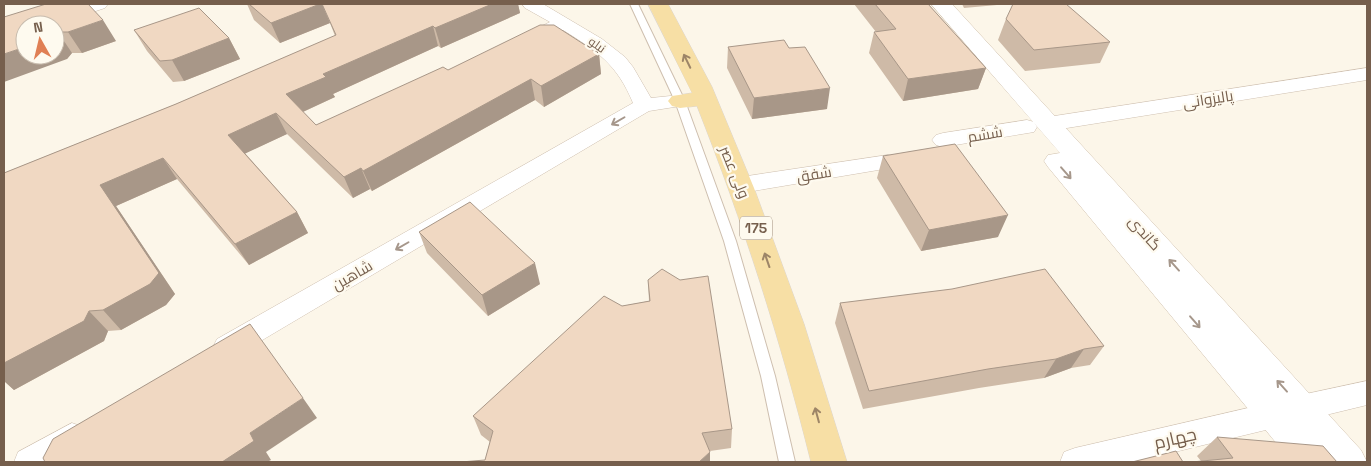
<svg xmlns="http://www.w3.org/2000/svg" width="1371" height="466" font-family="'Space Grotesk',Cairo,sans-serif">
<rect width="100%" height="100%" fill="#fcf6e9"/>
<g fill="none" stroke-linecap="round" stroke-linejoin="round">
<defs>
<path id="lane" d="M630 4H638L685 101 736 241 775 376 795 462H779L761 376 724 241 675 101Z"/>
<path id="street" d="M83 4H108L105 8 53 25H26L29 21Z
M522 4H543L602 39 625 57 633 67 651 98 680 95 687 97 690 101 687 105 649 111 237 355 227 358 217 355 213 347 217 339 633 103C617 64 597 51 563 30 550 36 534 48 520 45L517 41 520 37 550 22 525 8Z
M1367 68V80L1048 131 1041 129 1038 124 1041 119 1048 117Z
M1027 120 1034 122 1037 127 1034 132 943 147 936 145 932 140 936 135 943 133Z
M888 155 896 157 899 162 896 167 741 193 733 190 730 185 733 180 741 177Z
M1367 381V405L1301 421 1291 417 1287 408 1291 399 1301 395Z
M1274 402 1284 406 1289 415 1284 424 1274 428 1133 462H1060L1064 452 1075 448Z
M72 423 83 427 87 437C74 466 41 462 14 462L18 452Z"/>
<path id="secondary" d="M931 4H952L1361 450 1367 462H1292L1048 167 1044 161 1048 155 1060 153Z"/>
<path id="primary" d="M648 4H668L712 87 754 188 804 324 847 462H811C781 341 743 222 697 106L680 108 672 106 668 101 672 96 692 93Z"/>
</defs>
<use href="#lane" stroke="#cebfaf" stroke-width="2"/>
<use href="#street" stroke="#cebfaf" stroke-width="1"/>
<use href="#secondary" stroke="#d0c0ac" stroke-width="1"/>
<use href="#primary" stroke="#dbd5d1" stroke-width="1"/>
<use href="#lane" fill="#fff" fill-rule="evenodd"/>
<use href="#street" fill="#fff" fill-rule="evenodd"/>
<use href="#secondary" fill="#fff" fill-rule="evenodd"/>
<use href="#primary" fill="#f7dfa5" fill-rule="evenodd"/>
</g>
<path fill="#cebaa7" d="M247 4H518L520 13 441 48 438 46 333 94 335 97 303 112 316 125 448 70 599 54 601 74 544 107 535 100 372 191 370 189 353 198 287 134 245 153 297 212 308 233 249 265 177 179 116 206 175 294 166 305 121 330 108 331 104 341 14 390 4 381V173L176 104 335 36 330 23 280 43 254 20Z
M854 4H928L986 68 978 89 903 101 869 53 874 32H876Z
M962 4H1008L964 8Z
M4 17 116 41 82 53H72L67 59Z
M1006 19 1110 42 1100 63 1025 71 998 40Z
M134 30 229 38 240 59 184 81 173 82 147 51Z
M728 47 789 48 827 109 752 119 727 68Z
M883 156 998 237 921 251 877 178Z
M419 232 540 284 488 316 427 253Z
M648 280 732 429 731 448 710 451 485 460 490 442 481 435 473 416 622 306 649 301Z
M840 303 1104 346 1090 365 1071 368 1044 378 979 388 863 409 835 323Z
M1217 437 1337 462 1201 461 1197 456Z"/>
<path fill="#a89788" d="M320 4H322L330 23 280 43 271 23Z
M492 4H518L520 13 441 48 435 28Z
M103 20 116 41 82 53 68 32Z
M433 26 438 46 333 94 335 97 296 115 286 94 323 74Z
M58 32 72 53 67 59 4 82V54L25 47V55H55V34Z
M229 38 240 59 184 81 172 60Z
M599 54 601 74 544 107 541 86Z
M986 68 978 89 903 101 908 79Z
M531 79 535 100 372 191 363 171Z
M830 88 827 109 752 119 754 98Z
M276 113 287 134 240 156 228 135Z
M163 158 177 179 116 206 175 294 166 305 121 330 103 310 100 185Z
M361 168 370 189 353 198 344 177Z
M297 212 308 233 249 265 235 244Z
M1008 215 998 237 921 251 929 230Z
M535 263 540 284 488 316 482 295Z
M89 311 108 331 104 341 14 390 4 381V363Z
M1084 349 1071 368 1044 378 1056 359Z
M303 398 317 418 266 452 271 460 267 462H222L250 433Z
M710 452V462H699Z"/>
<path fill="#f0d8c2" stroke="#a89788" d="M46 4H88L103 20 68 32H58L55 34V25H25V47L4 54V17Z
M249 4H320L271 23Z
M322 4H492L435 28 433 26 323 74 326 77 286 94 316 125 443 67 448 70 540 25H554L599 54 541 86 531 79 363 171 361 168 344 177 276 113 228 135 297 212 235 244 163 158 100 185 159 273 150 284 103 310 89 311 84 321 4 363V173L176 104 336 35Z
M875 4H928L986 68 908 79 874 32 896 29Z
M1013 4H1066L1110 42 1034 50 1006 19Z
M199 8 229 38 172 60 160 61 134 30Z
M784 40 789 48 805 47 830 88 754 98 728 47Z
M955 144 1008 215 929 230 883 156Z
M470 202 535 263 482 295 419 232Z
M662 269 680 280 708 276 732 429 702 433 710 452 699 462H461L485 460 493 431 473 416 604 296 622 306 650 301 648 280Z
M1045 269 1104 346 1084 349 1056 359 988 369 869 391 840 303 952 289Z
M250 324 303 398 250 433 254 441 222 462H45L43 458 53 439Z
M1217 437 1323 446 1337 462H1192L1233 458Z
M1176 451 1183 462H1132Z"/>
<defs><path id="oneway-shaft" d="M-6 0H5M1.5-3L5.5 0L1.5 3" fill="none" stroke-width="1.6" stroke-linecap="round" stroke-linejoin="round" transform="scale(1.25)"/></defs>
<g stroke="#9d8567">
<use href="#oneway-shaft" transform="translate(687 61) rotate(-116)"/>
<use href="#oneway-shaft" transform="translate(767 260) rotate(-109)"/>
<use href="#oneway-shaft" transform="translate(817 415) rotate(-105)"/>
</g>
<g stroke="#a6978b">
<use href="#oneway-shaft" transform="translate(618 121) rotate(150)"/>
<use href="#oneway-shaft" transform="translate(1066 173) rotate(49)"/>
<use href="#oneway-shaft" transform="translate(402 246) rotate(150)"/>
<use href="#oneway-shaft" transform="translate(1174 265) rotate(-132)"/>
<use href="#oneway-shaft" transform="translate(1195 322) rotate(49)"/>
<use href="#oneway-shaft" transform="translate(1282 386) rotate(-132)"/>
</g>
<g text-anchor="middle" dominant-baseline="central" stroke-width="4.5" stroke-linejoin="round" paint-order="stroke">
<g font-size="12" fill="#765f4d" stroke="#fefaef">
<text transform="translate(597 45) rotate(35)">نیلو</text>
</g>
<rect fill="#fefaef" stroke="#9f8e7e" stroke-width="1" x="740" y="216.5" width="32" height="23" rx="4"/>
<g font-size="14" font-weight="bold" fill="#765f4d">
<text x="756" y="228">175</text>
</g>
<g font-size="15" fill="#765f4d" stroke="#fefaef">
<text transform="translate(1208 99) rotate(-9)">پالیزوانی</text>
<text transform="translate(985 134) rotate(-9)">ششم</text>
<text transform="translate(735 172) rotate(68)">ولی عصر</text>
<text transform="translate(814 174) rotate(-9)">شفق</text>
<text transform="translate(1145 233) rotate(48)">گاندی</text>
<text transform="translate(352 275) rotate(-30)">شاهین</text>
</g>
<g font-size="18" fill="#765f4d" stroke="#fefaef">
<text transform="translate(1175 438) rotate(-13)">چهارم</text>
</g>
</g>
<rect width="1371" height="466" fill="none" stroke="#765f4d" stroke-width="10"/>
<g transform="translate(40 40) rotate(352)"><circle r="24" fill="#fefaef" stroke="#c8bcae"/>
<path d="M0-4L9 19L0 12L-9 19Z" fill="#e07f54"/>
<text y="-8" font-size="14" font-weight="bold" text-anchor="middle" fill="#765f4d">N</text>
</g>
</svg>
